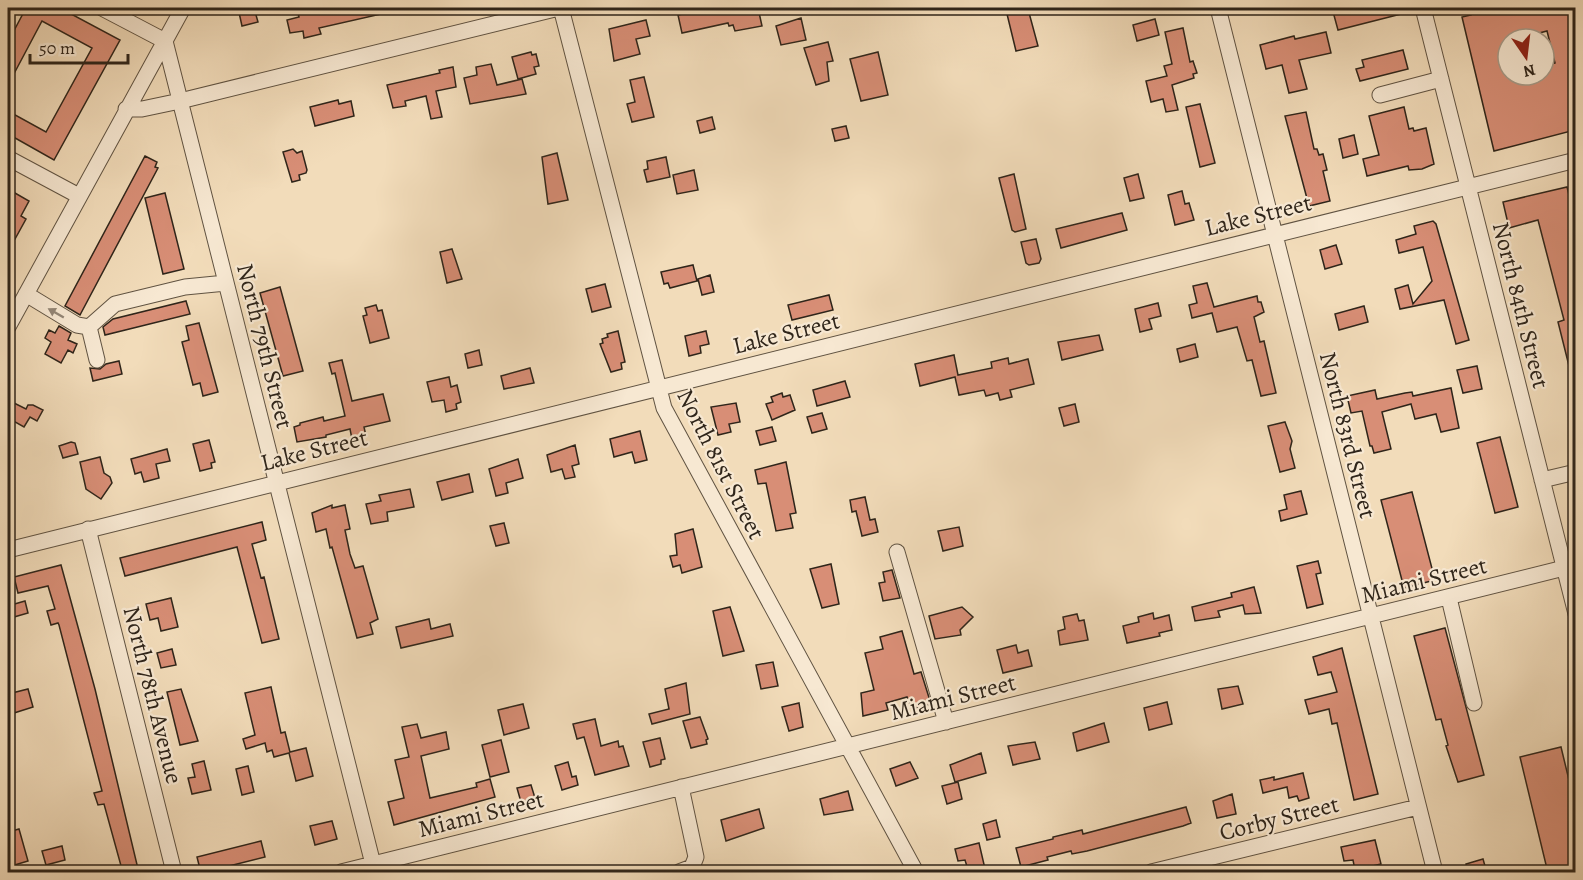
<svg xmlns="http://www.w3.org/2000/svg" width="1583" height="880" font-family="Alegreya,serif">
<rect width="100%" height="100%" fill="#f2dcba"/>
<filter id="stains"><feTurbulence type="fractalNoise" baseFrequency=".00333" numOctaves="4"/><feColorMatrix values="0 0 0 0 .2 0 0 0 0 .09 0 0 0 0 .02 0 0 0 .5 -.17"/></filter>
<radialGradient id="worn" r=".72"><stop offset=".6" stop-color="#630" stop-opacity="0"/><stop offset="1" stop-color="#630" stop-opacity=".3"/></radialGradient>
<path fill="#d88e76" stroke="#2f251a" stroke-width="1.5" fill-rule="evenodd" d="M26 8H60L120 40 54 160 8 134V111L46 132 92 48 42 21 8 85V42Z
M238 8H254L258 22 242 26Z
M338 8H389L390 12 319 28 321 34 304 38 303 31 290 33 287 20 299 17 298 13 315 9 316 13Z
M712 8H740L741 12 758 8 762 26 735 31 733 25 729 26 728 23 682 33 678 15Z
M1332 8H1412L1413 11 1338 30Z
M1469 8H1575V130L1494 151 1462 17 1471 15ZM1547 31 1555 63 1544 66V75H1508V39H1525L1524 37Z
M1028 9 1038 46 1016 51 1007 14Z
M801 18 806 40 781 45 776 26Z
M1155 19 1159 35 1137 41 1133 25Z
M646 20 650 36 636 39 640 54 614 61 609 29Z
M1183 28 1190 62 1193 61 1197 73 1193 74 1194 78 1172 85 1178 110 1166 112 1163 99 1151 102 1146 81 1167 76 1164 66 1172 64 1165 32Z
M1326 32 1331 53 1299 60 1307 89 1289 93 1282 65 1266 69 1260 45 1294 36 1295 39Z
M828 42 833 61 827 62 829 81 816 85 804 48Z
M1403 50 1408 69 1360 81 1356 69 1364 67 1362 60Z
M531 52 532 55 536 54 539 66 534 67 536 74 518 79 512 57Z
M878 52 888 95 861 101 850 59Z
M491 64 497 85 522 79 526 94 470 104 464 78 477 75 476 67Z
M453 67 456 87 436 91 442 117 431 119 426 96 405 101 406 106 393 108 387 85 440 73 439 70Z
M644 77 654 117 632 122 627 104 635 102 630 80Z
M338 100 339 104 351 101 354 116 315 126 310 107Z
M1200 104 1215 163 1200 167 1186 107Z
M1404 107 1409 129 1413 128 1414 131 1426 128 1434 164 1422 169 1409 170 1408 166 1367 176 1363 159 1379 155 1369 116Z
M1306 112 1314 149H1317L1319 155 1323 154 1327 170 1323 171 1330 201 1309 206 1285 116Z
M712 117 715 129 700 133 697 121Z
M846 126 849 138 835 141 832 129Z
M1354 135 1358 154 1343 158 1339 139Z
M293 149 297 153 302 151 307 170 306 173 299 175 300 180 292 182 283 152Z
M557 153 568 200 548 204 542 157Z
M145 156 157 162 155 167 158 168 80 315 65 306Z
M666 157 670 177 647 182 644 170 648 169 647 161Z
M694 170 698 190 677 194 673 175Z
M1014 174 1026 229 1015 232 1012 230 999 178Z
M1138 174 1144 198 1130 201 1124 178Z
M1567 187 1575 219V377L1572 378 1558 322 1564 320 1538 220 1509 228 1503 202Z
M8 189 29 201 21 216 26 219 15 239 8 235Z
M1182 191 1185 204 1189 203 1194 220 1175 225 1168 195Z
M165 193 184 269 163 274 145 198Z
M1122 213 1127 230 1061 248 1056 229Z
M1433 221 1436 224 1469 340 1456 344 1444 300 1400 309 1395 289 1408 285 1413 304 1432 281 1423 247 1399 253 1396 240 1416 234 1414 226Z
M1036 239 1041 259 1039 263 1029 265 1026 263 1021 242Z
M1336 245 1342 264 1325 269 1320 250Z
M452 249 462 279 447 283 440 252Z
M693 265 697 281 670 288 668 283 664 284 661 272Z
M710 275 714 292 702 295 698 279Z
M1207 283 1214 307 1257 296 1258 302H1261L1264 312 1254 317 1260 342 1264 341 1276 393 1261 396 1252 360 1247 361 1237 327 1217 332 1212 313 1192 318 1189 305 1197 303 1193 286Z
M605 284 611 307 592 312 586 289Z
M280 287 303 371 283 376 260 293Z
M829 295 833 310 792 320 788 305Z
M186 301 190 314 105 335 103 327 113 319Z
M1158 303 1161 316 1149 319 1152 329 1140 332 1135 309Z
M376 305 378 311 382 310 389 338 370 343 363 316 367 315 365 308Z
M1364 306 1368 322 1339 330 1335 314Z
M199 323 218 392 203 396 200 383 193 385 182 342 189 340 186 326Z
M59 326 71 333 68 340 77 344 73 353 68 350 61 363 45 354 51 342 45 338 49 330 55 333Z
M618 331 625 362 621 363 622 369 611 372 600 344 603 343 602 339 608 337 607 334Z
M706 331 709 344 700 346 701 353 689 356 685 336Z
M1099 335 1103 350 1062 360 1058 342Z
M1195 344 1198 357 1180 362 1177 349Z
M479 350 482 365 468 368 465 354Z
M954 355 958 375 992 368 991 362 1008 358 1009 364 1028 359 1034 384 1010 390 1012 397 1000 400 998 393 986 396 984 390 959 395 955 377 920 386 915 364Z
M342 360 352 401 383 394 390 421 364 427 366 436 352 439 350 429 326 435V437L297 442 294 427 300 425V423L323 417 324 421 345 416 335 373 332 374 329 363Z
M119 361 122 374 93 381 90 368 100 369 106 364Z
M1477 366 1482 389 1463 393 1457 370Z
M530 368 534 383 504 389 501 376Z
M449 377 451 387 457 385 461 402 456 404 457 409 446 412 444 400 432 402 427 382Z
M845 381 850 397 817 406 813 390Z
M1451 388 1459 428 1441 432 1436 414 1415 419 1411 404 1382 412 1391 449 1374 453 1372 446H1370L1362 411 1351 413 1347 396 1375 390 1377 399 1405 393 1412 392 1413 396Z
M782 393 783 397 790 395 795 410 772 420 766 404 773 402 771 397Z
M12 402 26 409 28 405H33L43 410 37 421 30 417 24 427 8 418Z
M736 403 740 422 729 424 731 432 718 435 711 407Z
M1075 404 1079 422 1064 426 1059 408Z
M822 413 827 429 812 433 807 417Z
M1285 422 1292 441 1290 449 1295 468 1280 472 1268 426Z
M772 427 776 441 760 445 756 431Z
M640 431 647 460 635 463 632 452 614 457 610 439Z
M1500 437 1518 507 1495 513 1477 443Z
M209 440 215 462 211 463 212 468 200 471 193 444Z
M71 442 75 443 78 454 63 458 59 446Z
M575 445 579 464 572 466 575 477 565 479 562 469 551 472 547 455Z
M167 449 170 461 156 464 159 478 144 482 141 472 135 474 131 459Z
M100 457 104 473 110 477 112 483 101 499 86 489 80 462Z
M518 459 523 478 506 483 508 493 496 496 489 469Z
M786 462 796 513 790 514 793 528 776 531 766 483 758 484 755 470Z
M469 474 473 492 442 500 437 482Z
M410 489 414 507 387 512 388 521 371 524 366 504 381 501 379 495Z
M1301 491 1307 514 1281 521 1279 511 1287 509 1284 495Z
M1412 492 1435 580 1404 588 1381 500Z
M865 497 870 520 875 519 878 532 862 536 856 511 852 512 850 500Z
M332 505V508L345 505 350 529 345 530 350 554 355 568 363 566 378 619 370 623 373 634 357 638 332 547 330 548 326 529 316 532 312 513Z
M262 522 266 540 252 544 261 578 264 577 279 639 262 643 237 547 125 576 120 558Z
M504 523 509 543 496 546 490 526Z
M959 527 963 546 943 551 938 531Z
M693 529 702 567 682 573 680 565 673 567 670 556 677 555 675 534Z
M1318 561 1321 573 1316 574 1323 604 1307 608 1297 566Z
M831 564 839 604 822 608 810 569Z
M61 565 95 689 139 873H123L104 804 98 805 94 793 102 791 59 625 58 623 51 625 47 611 55 609 48 586 18 593 14 577Z
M892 570 900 598 883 601 879 583 885 582 883 572Z
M1254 587 1261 613 1245 614 1243 605 1218 611 1220 617 1195 621 1192 607 1232 597 1231 593Z
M171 598 178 627 161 631 158 618 150 620 146 604Z
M25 601 28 613 14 617 11 605Z
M730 607 744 651 723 656 713 611Z
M962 607 973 617 960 630 961 635 935 639 929 616Z
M1153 613 1154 619 1169 615 1172 630 1159 633 1160 636 1127 643 1123 626 1139 622 1138 617Z
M1077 614 1079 621 1084 620 1088 640 1060 645 1058 631 1065 629 1063 617Z
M429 619 431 629 450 624 453 636 401 648 396 627Z
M1445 628 1484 775 1458 782 1446 746 1448 745 1441 719 1436 720 1414 636Z
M902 631 914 674 921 672 931 704 912 709 907 697 886 703 888 710 863 716 861 693 874 690 865 653 883 649 880 637Z
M1016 645 1018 653 1028 650 1032 666 1003 673 997 650Z
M1342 648 1378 794 1354 800 1337 723 1332 724 1329 709 1309 714 1305 700 1337 692 1331 672 1318 675 1313 657Z
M172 649 176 665 161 668 157 653Z
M773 662 778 686 761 689 756 665Z
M686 683 690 714 652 724 649 714 669 709 665 689Z
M1238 686 1243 704 1222 709 1218 689Z
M271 687 281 733 285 732 290 752 306 748 313 776 296 781 289 753 274 757 272 750 267 752 265 743 246 749 243 739 255 735 245 693Z
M28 689 33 707 14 713 8 694Z
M181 689 198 741 180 745 167 692Z
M1167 702 1172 724 1149 730 1144 708Z
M799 703 803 727 789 731 782 707Z
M523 704 529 728 504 735 498 710Z
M700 717 708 739 706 740 707 744 691 748 683 721Z
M595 719 601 746 618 741 619 747 623 746 629 766 595 775 584 737 577 739 573 724Z
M1104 723 1109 742 1077 751 1073 733Z
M417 724 421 738 446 732 449 749 421 756 430 798 477 787 476 783 490 779 495 797 394 825 388 802 404 798 395 760 409 757 402 727Z
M660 738 665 759 661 760V764L650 767 643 742Z
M501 740 509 772 490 777 482 745Z
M1035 742 1040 759 1013 765 1008 746Z
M1561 747 1575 805V873H1548L1520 757Z
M981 753 986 773 955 782 950 765Z
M204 761 211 790 192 794 188 778 195 777 192 764Z
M568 762 572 777 576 776 578 785 562 790 555 766Z
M910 762 918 778 896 786 890 769Z
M248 766 254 792 242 795 236 769Z
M1303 773 1309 798 1299 801 1297 796 1289 798 1287 787 1263 793 1260 780 1274 777V780Z
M958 782 962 799 947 804 942 786Z
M531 785 535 798 521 802 517 788Z
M848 791 853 810 824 815 820 799Z
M1232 794 1236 814 1217 818 1213 801Z
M1186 807 1191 823 1183 826 1087 851 1072 854 1071 851 1047 857 1048 860 1021 867 1016 848 1053 839V837L1082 830 1083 834Z
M759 809 764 828 726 841 721 820Z
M996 820 1000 837 987 840 983 824Z
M332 821 337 839 315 845 310 826Z
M19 829 28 861 8 867V832Z
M1375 840 1381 864 1355 870 1353 860 1344 861 1341 847Z
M261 841 265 857 201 873 197 857Z
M979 843 986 873H969L965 860 958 861 955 849Z
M62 846 65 860 46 865 42 851Z
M1483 859 1487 873H1468L1466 864Z"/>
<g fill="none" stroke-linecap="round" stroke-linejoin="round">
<defs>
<path id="minor" d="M102 8 165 41 375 872
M561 8 664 408 916 872
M1218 8 1435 872
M1423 8 1576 614
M1380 95 1441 79
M126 109H142L180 101 559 8
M8 158 79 196
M26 294 77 325 89 327
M8 327 183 8
M97 360 89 327 115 304 185 287 226 283
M1542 480 1576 472
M88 529 174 872
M8 550 1576 160
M897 552 946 722
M1449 598 1474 703
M341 872 1576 565
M679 872 692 867 696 857 681 787
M1151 872 1418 807"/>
</defs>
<use href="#minor" stroke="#605342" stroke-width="17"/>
<use href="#minor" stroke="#f7e8d2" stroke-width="15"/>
</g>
<defs><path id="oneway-solid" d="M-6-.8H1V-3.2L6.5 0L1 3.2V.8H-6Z" transform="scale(1.5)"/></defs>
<use fill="#938676" href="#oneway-solid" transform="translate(56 313) rotate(-150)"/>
<g text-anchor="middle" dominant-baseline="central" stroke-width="4.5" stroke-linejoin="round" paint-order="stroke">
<g font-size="24" fill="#2f251a" stroke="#f7e8d2">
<text transform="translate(1258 215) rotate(-14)">Lake Street</text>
<text transform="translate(1521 305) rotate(76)">North 84th Street</text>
<text transform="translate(786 333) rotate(-14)">Lake Street</text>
<text transform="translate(265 346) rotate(76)">North 79th Street</text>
<text transform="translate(1348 435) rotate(76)">North 83rd Street</text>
<text transform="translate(314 450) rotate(-14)">Lake Street</text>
<text transform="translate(721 464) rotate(63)">North 81st Street</text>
<text transform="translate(1424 580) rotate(-14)">Miami Street</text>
<text transform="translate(153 695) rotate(76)">North 78th Avenue</text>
<text transform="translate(953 697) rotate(-14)">Miami Street</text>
<text transform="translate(481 814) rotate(-14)">Miami Street</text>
<text transform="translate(1279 818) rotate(-14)">Corby Street</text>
</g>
</g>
<rect width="1583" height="880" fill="none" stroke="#f2dcba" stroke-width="30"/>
<rect x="9" y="9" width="1565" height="862" fill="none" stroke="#2f251a" stroke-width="3"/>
<rect x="15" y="15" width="1553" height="850" fill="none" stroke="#2f251a" stroke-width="1.5"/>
<g transform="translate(1526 57) rotate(166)"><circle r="28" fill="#f7e8d2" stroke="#a79a88" stroke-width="1.5"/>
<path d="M0-4.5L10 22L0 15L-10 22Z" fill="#8f2418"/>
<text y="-9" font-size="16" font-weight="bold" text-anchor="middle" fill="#2f251a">N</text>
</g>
<path d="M30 54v9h98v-9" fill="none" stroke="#2f251a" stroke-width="3"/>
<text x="39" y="54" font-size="18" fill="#2f251a" stroke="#f7e8d2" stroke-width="4.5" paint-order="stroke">50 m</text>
<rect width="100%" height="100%" filter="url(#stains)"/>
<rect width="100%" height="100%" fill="url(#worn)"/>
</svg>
